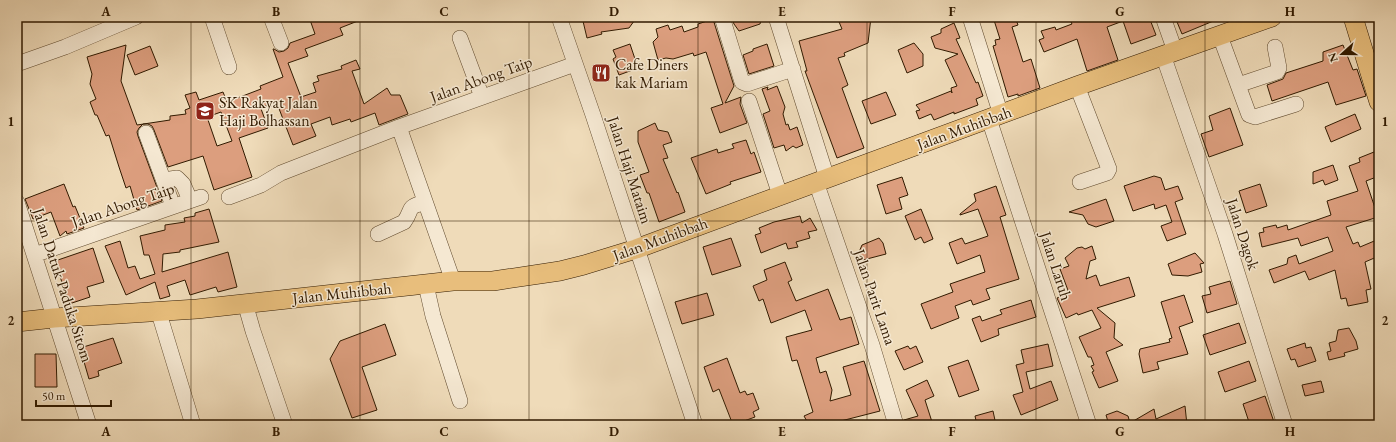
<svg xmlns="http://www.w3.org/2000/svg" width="1396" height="442" font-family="'EB Garamond',serif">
<rect width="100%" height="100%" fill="#efdbb9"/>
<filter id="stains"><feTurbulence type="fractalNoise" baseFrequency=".005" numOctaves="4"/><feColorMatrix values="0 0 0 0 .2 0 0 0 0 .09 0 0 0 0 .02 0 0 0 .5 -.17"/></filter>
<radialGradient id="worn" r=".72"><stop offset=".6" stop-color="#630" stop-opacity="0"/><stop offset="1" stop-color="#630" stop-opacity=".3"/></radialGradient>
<path fill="#dc9e7e" stroke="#311a00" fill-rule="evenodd" d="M309 17H368L340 28 343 35 305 49 308 56 288 63 301 97 316 92 313 83 319 81 317 76 342 69 341 66 356 60 360 69 352 71 364 104 387 88 391 95H400L408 114 379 125 375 113 351 122 350 119 332 125 330 117 311 124 316 136 293 145 278 106H260L268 128 239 138 252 177 214 190 203 156 168 167 154 130 152 126 148 124H143L139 128 137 132 138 136 162 201 137 210 130 186 126 188 119 167 109 135 106 136 97 115H95L90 102 96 99 90 84 92 74 87 57 126 45 121 81 137 125 170 120V116L186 114 185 110 190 108 185 95 196 92 199 100 223 92 227 102 261 89 260 86 283 77 273 49H274L279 52 284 51 288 48 290 43 315 34ZM221 112 232 141 217 146 207 117Z
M582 17H637L629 28 601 32 602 34 587 38Z
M731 17H762L760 24 739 31 734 24Z
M837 17H871L868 43 844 53 845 56 838 58 848 85 842 88 864 148 837 158 805 71H807L799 41 842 29Z
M993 17H1015L1018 25 1012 27 1023 62 1031 59 1040 88 1018 96V94L1008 97 993 46 996 45 995 40 1000 39Z
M1086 17H1100L1101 20 1110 17H1149L1156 35 1131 44 1123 21 1107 27 1118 60 1087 71 1077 39 1044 52 1039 40 1044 38 1041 31 1055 27 1056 30 1072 24 1071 22Z
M1175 17H1223L1182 34Z
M713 19 734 86 725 103 741 97 740 104 747 123 720 133 711 108 723 104 706 52 694 56 693 53 673 59 666 58 658 60 653 42 658 37 656 29 668 25 670 30 682 26 684 32 698 27V24Z
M954 23 960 38 956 39 976 83 978 82 983 96 976 99 978 105 954 114V112L934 120 931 114 919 119 916 111 920 110 916 105 951 91 952 93 951 88 957 86 945 60 958 54 935 48 931 37 941 33V29Z
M914 43 923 54V66L907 73 898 50Z
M630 44 638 68 619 75 613 59 616 57 613 50Z
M767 44 774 66 749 74 743 55 753 51V49Z
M1343 45 1353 70 1357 69 1366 96 1336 105 1328 82 1272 101 1267 85 1283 79 1286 73 1323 61V52Z
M150 46 158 66 135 75 127 55Z
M777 86 785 107 783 114 786 125 788 124 790 130 797 127 803 145 796 148 793 146 786 151 784 145 774 148 763 114 770 111 762 89 768 87 767 90Z
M886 92 896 115 871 124 862 101Z
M1230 108 1243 145 1209 157 1201 134 1213 130 1209 116Z
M1355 114 1361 129 1331 142 1325 127Z
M655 123 658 130 668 132 672 142 663 145 668 158 663 159 677 193 678 192 685 212 659 222 649 193H647L640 175 649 172 638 142V131Z
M746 140 751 154 754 152 761 172 730 182 731 184 706 194 691 158 717 149 718 153 734 148 732 144Z
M1379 150V176L1366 181 1378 217 1346 227 1353 244 1358 242 1360 247 1379 239V256L1365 262 1371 289 1366 290 1368 302 1348 306 1346 298 1341 299 1335 270 1309 280 1305 271 1274 283 1269 270 1287 264 1288 258 1296 255 1299 264 1333 251 1328 237 1301 246 1298 238 1262 247 1259 233 1264 232 1263 228 1276 225 1277 228 1287 225 1288 230 1331 215 1327 201 1358 191 1349 166 1360 162 1359 158Z
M1333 165 1338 180 1325 185 1323 180 1313 184V172Z
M1154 176 1161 178 1165 190 1178 186 1183 199 1175 202 1186 234 1167 241 1161 226 1172 222 1166 205 1155 209 1154 204 1133 211 1124 186Z
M902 177 908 195 899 198 902 209 886 214 877 185Z
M64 184 73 207 75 206 84 228 67 234 66 231 60 236 51 212 33 219 25 199Z
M1260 184 1267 206 1246 213 1239 191Z
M996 186 1006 215 1000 217 1019 279 986 289 990 299 973 305 971 300 955 306 959 318 931 329 921 304 953 292 950 284 985 272 980 255 957 264 949 243 962 238 965 244 988 236 978 209 960 215V214L976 201 974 194Z
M1106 199 1114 221 1096 227 1088 224 1083 215 1069 212Z
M209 209 219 242 180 250V252L163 254 162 272 228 252 237 287 218 292 216 287 190 295 185 280 167 286 170 296 160 299 155 282 126 295 105 246 120 241 128 268 135 266 140 279 155 274 149 255H144L140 236 165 230V225L185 222 184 218 195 216V213Z
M921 209 933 239 924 243 921 237 915 240 905 216Z
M800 216 802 223 810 218 817 230 808 232 810 238 796 242 798 247 788 249 786 243 761 253 755 235 761 233 759 228 774 222Z
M731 238 741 266 712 275 703 247Z
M879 238 883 243 886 254 863 260 857 257 862 245Z
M1092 246 1096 259 1090 261 1086 279 1096 275 1100 286 1129 277 1135 296 1097 308 1115 323 1114 338 1123 345 1106 352 1118 381 1099 388 1092 372 1094 371 1091 366 1094 365 1091 357H1088L1079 337 1101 328 1092 310 1078 315 1077 313 1066 318 1057 298 1069 293 1060 269 1069 266 1065 258 1077 248 1082 247 1085 249Z
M93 248 104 282 87 287 90 297 69 304 55 261Z
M1195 253 1204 263 1200 264 1202 272 1188 276 1172 275 1168 264Z
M785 262 792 280 788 282 796 301 828 289 840 320 851 317 859 344 816 358 820 373 826 371 832 390 830 401 851 395 843 367 864 361 880 411 837 422 838 425H809L804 416 813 412 797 360 792 361 786 337 812 330 805 310 771 323 763 299 759 301 753 286 767 280 764 270Z
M1230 281 1237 304 1207 313 1202 296 1211 294 1209 287Z
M707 293 714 315 682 324 675 302Z
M1184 295 1193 322 1179 327 1188 354 1157 362 1159 369 1143 373 1139 354 1140 349 1170 342 1169 339 1172 338 1161 302Z
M1031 300 1036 317 998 329 999 335 981 342 972 319 980 316 982 321 1002 314 1000 310Z
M1239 323 1246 343 1210 355 1203 335Z
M385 324 396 355 362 367 377 410 352 418 330 359 340 341Z
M1349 328 1356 341 1358 349 1344 353 1345 356 1329 360 1327 352 1331 351 1329 343 1336 341 1338 330Z
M113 338 122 363 98 371 99 376 89 379 80 348Z
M1305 343 1306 348 1311 347 1316 361 1298 367 1295 359 1291 360 1287 349Z
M1048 344 1053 366 1026 372 1030 389 1051 381 1058 400 1021 415 1013 395 1023 392 1016 365 1024 363 1021 350Z
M908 346 910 349 916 346 923 362 904 370 895 351Z
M35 354H56L57 387H35Z
M727 358 740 393 745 391 747 395 753 393 759 409 753 412 755 417 733 425 719 389 713 392 704 367Z
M968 360 979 390 959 397 948 367Z
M1249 361 1256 381 1225 392 1218 372Z
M927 380 934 396 925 400 933 425H905L904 420 918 416 906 390Z
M1321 381 1324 392 1305 396 1302 385Z
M1265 396 1274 422 1267 425H1250L1243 404Z
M1185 406 1187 425H1109L1106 415 1117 411 1128 416 1130 423 1154 409 1156 419Z
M993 411 996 425H977L975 416Z"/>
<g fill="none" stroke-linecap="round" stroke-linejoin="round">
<defs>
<path id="minor" d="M212 17 229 67
M271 17 281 43
M559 17 593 115 695 425
M722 17 742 82 747 84 793 69
M776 17 827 178
M970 17 1001 115
M1163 17 1175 51
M1220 36 1249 115 1255 117 1296 104
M460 38 482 97
M1163 55 1225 234 1285 425
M17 64 65 47 136 17
M1238 85 1277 72 1279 68 1275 47
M1077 86 1109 169 1107 173 1080 182
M749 101 780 195
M989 119 1089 425
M399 127 453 281
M146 133 173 206
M164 180 177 178 183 184 190 200
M816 182 872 345 896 425
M229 197 261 185 281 173 399 127 575 64
M17 202 89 425
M378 234 404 222C414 208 405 208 425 202
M34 255 201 197
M426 285 433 316 460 401
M245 303 253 331 285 425
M158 310 193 425"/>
<path id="major" d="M1353 17 1379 102
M17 322 54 318 197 309 453 281H493L560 271 584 265 636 249 1077 86 1272 17"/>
</defs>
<use href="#minor" stroke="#604a2e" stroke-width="16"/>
<use href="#major" stroke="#311a00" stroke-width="20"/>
<use href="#minor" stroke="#f5e8d2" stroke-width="15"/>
<use href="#major" stroke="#e8be7c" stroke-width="19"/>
</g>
<path fill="none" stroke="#311a00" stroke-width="1" stroke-opacity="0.55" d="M191 17V425M360 17V425M529 17V425M698 17V425M867 17V425M1036 17V425M1205 17V425M17 221H1379"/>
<defs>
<symbol id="restaurant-square" viewBox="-11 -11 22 22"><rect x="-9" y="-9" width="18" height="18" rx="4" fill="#8f2418" stroke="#f5e8d2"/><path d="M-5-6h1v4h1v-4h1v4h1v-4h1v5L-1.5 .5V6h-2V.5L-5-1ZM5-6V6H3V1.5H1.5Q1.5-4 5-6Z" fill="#fff"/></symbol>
<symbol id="school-square" viewBox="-11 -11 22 22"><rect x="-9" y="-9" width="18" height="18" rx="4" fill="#8f2418" stroke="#f5e8d2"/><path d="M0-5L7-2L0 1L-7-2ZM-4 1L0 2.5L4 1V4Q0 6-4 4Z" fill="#fff"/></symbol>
</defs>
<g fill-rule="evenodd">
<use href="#restaurant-square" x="590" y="62" width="22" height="22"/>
<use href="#school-square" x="194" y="100" width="22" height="22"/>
</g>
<g text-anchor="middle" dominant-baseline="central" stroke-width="3" stroke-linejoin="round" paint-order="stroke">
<g font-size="16" fill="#311a00" stroke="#f5e8d2" text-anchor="start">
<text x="615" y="64">Cafe Diners<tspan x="615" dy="18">kak Mariam</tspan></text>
<text x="219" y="102">SK Rakyat Jalan<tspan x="219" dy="18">Haji Bolhassan</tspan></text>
</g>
<g font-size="16" fill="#311a00" stroke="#f5e8d2">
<text transform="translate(481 79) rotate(-20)">Jalan Abong Taip</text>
<text transform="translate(964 128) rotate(-20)">Jalan Muhibbah</text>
<text transform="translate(630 170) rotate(72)">Jalan Haji Mataim</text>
<text transform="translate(123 205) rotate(-19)">Jalan Abong Taip</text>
<text transform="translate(1243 234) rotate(72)">Jalan Dagok</text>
<text transform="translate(660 239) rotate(-20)">Jalan Muhibbah</text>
<text transform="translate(1056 266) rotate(72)">Jalan Laruh</text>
<text transform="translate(63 285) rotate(72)">Jalan Datuk Paduka Sitom</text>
<text transform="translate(342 293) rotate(-6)">Jalan Muhibbah</text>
<text transform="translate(875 297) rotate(71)">Jalan Parit Lama</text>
</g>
</g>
<rect width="1396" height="442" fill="none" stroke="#efdbb9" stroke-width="44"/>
<g transform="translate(1342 54) rotate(249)" stroke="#f5e8d2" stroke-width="3" paint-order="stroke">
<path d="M0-3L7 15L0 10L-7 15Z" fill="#311a00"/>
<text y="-6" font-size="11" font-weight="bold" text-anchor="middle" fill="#311a00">N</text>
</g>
<path d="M36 400v6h75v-6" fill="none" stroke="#311a00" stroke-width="2"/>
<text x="42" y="400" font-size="12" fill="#311a00" stroke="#f5e8d2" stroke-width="3" paint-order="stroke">50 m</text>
<rect x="22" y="22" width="1352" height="398" fill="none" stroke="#311a00" stroke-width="1.5"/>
<g font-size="13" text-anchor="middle" font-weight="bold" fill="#311a00">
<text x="106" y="16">A</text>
<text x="276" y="16">B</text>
<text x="444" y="16">C</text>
<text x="614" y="16">D</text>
<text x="782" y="16">E</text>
<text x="952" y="16">F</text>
<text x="1120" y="16">G</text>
<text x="1290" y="16">H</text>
<text x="11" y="126">1</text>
<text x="1385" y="126">1</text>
<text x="11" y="325">2</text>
<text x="1385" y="325">2</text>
<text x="106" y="436">A</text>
<text x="276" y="436">B</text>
<text x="444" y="436">C</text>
<text x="614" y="436">D</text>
<text x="782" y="436">E</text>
<text x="952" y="436">F</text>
<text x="1120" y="436">G</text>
<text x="1290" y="436">H</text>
</g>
<rect width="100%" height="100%" filter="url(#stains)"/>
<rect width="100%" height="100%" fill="url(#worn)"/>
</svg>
